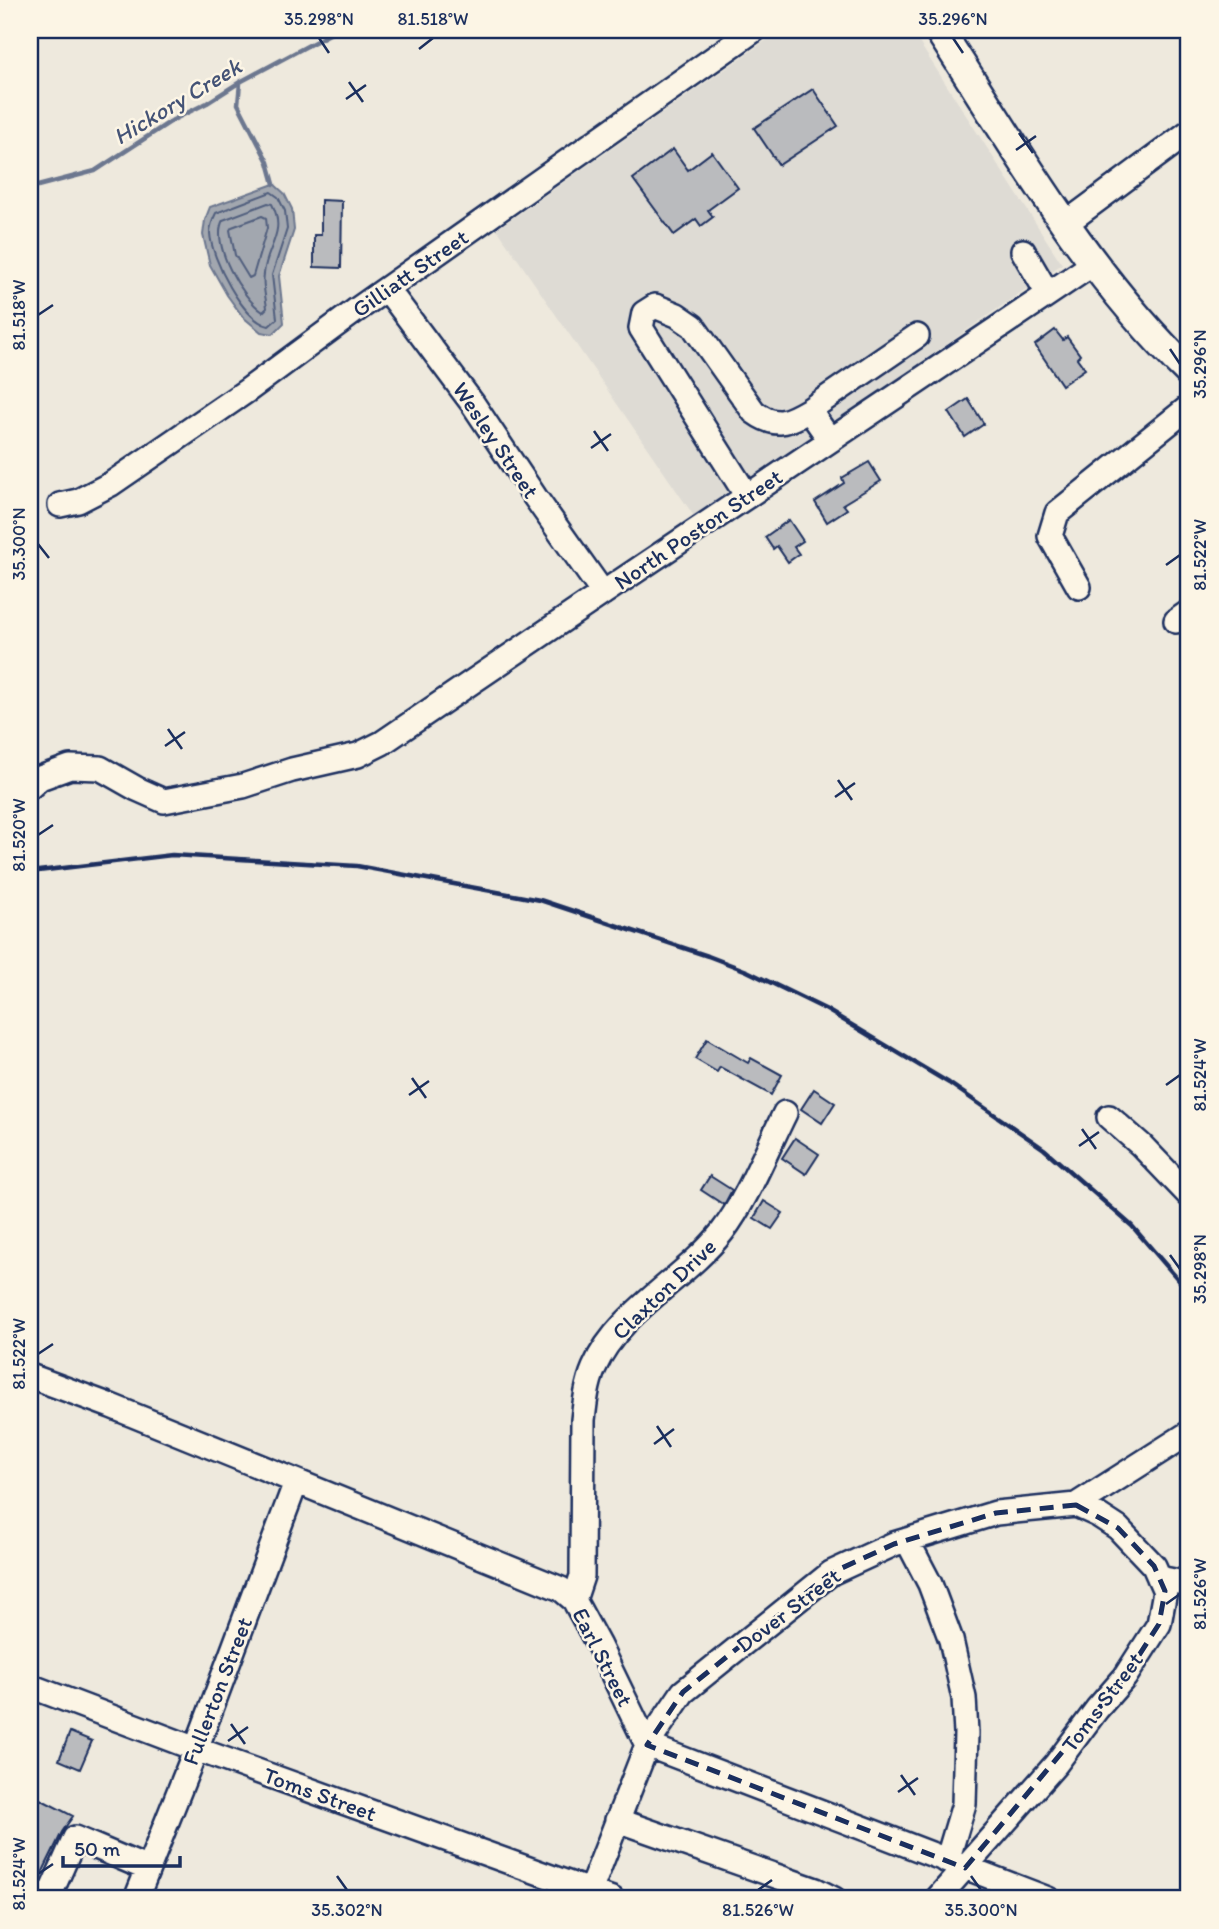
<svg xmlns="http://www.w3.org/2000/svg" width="1219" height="1929" font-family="Itim,sans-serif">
<rect width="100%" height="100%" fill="#eee9dd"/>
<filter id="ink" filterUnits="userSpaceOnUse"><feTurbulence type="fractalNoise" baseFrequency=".0143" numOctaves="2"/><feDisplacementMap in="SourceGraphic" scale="14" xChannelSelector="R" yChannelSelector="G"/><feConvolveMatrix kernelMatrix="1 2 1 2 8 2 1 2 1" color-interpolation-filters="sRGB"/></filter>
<g filter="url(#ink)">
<path fill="#dedbd4" d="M781 30H911L1062 264 696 519 497 229Z"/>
<path fill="#a2a7af" stroke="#6c778f" stroke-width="2" d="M274 184 284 193 292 209 294 230 279 276 284 323 273 334 261 332 243 317 227 295 210 265 203 235 205 220 210 207Z"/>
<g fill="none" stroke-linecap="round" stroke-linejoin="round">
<path stroke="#515f7e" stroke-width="2" d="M271 192 278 197 285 211 287 229 272 275 277 319 269 326C243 321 211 258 210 233 210 226 213 219 216 213Z
M268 203 272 204C287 233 266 247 264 274 262 285 266 298 267 308L263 312C242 298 210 244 223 220Z
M262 216 266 218 267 228 253 276 249 278 235 255 230 230 232 227Z"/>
<path stroke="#6c778f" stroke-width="4.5" d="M240 83 238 104 268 162 274 184
M30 188 95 171 173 120 207 103 240 82 337 30"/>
</g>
<path fill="#babbbe" stroke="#1b2f5e" stroke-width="2" d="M813 89 838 126 779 165 754 128Z
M673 149 688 170 712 152 738 188 708 210 713 217 701 226 696 219 674 235 633 179Z
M321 200 342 201 341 268 314 267V235H321Z
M1055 330 1063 340 1067 337 1080 355 1077 358 1085 369 1062 385 1035 345Z
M968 399 984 424 965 437 949 412Z
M869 462 881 481 843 504 847 509 827 522 815 502 844 483 842 478Z
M789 520 803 541 794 547 799 554 788 562 777 546 773 549 765 537Z
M707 1039 748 1063 751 1058 782 1075 771 1095 720 1067 717 1072 695 1059Z
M814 1089 835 1103 822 1123 801 1109Z
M795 1138 819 1154 806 1174 782 1158Z
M710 1176 732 1190 724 1205 701 1190Z
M764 1201 783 1213 772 1229 754 1218Z
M70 1732 92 1741 80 1769 59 1760Z
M40 1799 73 1816 62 1832 30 1898V1819Z"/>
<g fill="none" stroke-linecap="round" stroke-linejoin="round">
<defs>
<path id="minor" d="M1065 224 1189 132
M1023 251 1048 294
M387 289 473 404 535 497 603 593
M809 410 917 336
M747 496 641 328 644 313 655 306 677 315 693 326 754 412C776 428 787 423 809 410L830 440
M60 505 78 501 111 484 248 390 355 311 754 30
M1079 587 1050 536 1057 513 1189 407
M1176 621 1189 612
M30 787 40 778 70 767 100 768 137 789 164 801 243 786 292 770 358 755 382 743 603 593 1093 264
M1109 1117 1141 1145 1189 1195
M30 1376 111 1406 561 1589 574 1600 599 1646 647 1745 1048 1899
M907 1540 930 1584 951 1640 964 1698 966 1733 964 1804 947 1861
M1159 1578 1189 1584
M574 1600 582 1576 583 1420C585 1402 587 1384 594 1368 618 1312 685 1279 722 1232 747 1200 767 1149 785 1113
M30 1686 196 1749 612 1899
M617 1820 816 1890 834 1899
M48 1899 75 1838 148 1869
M136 1899 196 1749 296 1482
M587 1899 647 1745 683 1692 831 1573 894 1544 996 1513 1076 1505 1189 1433
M937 1899 1056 1764 1097 1709 1125 1677 1159 1624 1165 1591 1154 1566 1118 1528 1098 1515 1076 1505"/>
<path id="major" d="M939 30C1016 148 1087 274 1189 372"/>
</defs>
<use href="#minor" stroke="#1b2f5e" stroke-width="28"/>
<use href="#major" stroke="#1b2f5e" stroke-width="33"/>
<use href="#minor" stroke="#fcf5e5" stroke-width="23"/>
<use href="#major" stroke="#fcf5e5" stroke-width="28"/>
<path stroke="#1b2f5e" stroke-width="4.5" d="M30 872 172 855 357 866 540 900 708 956 747 971 825 1009 949 1083 1044 1149 1132 1226 1189 1292"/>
</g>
</g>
<path fill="none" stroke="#1b2f5e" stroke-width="5" stroke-dasharray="14 9" stroke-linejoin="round" d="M1076 1505 1118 1528 1154 1566 1165 1591 1159 1624 1125 1677 965 1868 647 1745 683 1692 831 1573 894 1544 996 1513Z"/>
<path fill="none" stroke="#1b2f5e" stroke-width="2.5" d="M319 38 329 53M953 38 963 53M419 49 433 38M349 82 363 102M346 99 366 85M1019 133 1033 153M1016 150 1036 136M38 315 53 305M1170 349 1180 364M594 431 608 451M591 448 611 434M38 544 49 558M1166 565 1180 555M168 729 182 749M165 746 185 732M838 780 852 800M835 797 855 783M38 835 53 825M412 1078 426 1098M1166 1085 1180 1075M409 1095 429 1081M1082 1129 1096 1149M1079 1146 1099 1132M1170 1255 1180 1269M38 1354 53 1344M657 1426 671 1447M654 1444 674 1429M1166 1604 1180 1594M231 1724 245 1744M228 1741 248 1727M901 1775 915 1795M898 1792 918 1778M38 1874 53 1864M337 1876 347 1890M971 1876 981 1890M758 1890 772 1880"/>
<g text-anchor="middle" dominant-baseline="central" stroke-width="5" stroke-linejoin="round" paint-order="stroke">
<g font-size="23" fill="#1b2f5e" stroke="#fcf5e5">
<text transform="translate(410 273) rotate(-35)">Gilliatt Street</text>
<text transform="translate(496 440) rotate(56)">Wesley Street</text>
<text transform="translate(698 529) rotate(-34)">North Poston Street</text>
<text transform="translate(664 1289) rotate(-44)">Claxton Drive</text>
<text transform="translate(788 1610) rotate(-37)">Dover Street</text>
<text transform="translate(603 1657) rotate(63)">Earl Street</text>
<text transform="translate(217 1691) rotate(-69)">Fullerton Street</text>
<text transform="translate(1102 1702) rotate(-53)">Toms Street</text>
<text transform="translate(320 1794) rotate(20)">Toms Street</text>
</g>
<g font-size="24" font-style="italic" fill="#445376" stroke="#fcf5e5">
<text transform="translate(177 101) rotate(-31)">Hickory Creek</text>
</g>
</g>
<rect width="1219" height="1929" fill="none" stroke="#fcf5e5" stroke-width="77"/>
<path d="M63 1856v10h117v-10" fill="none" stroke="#1b2f5e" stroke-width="3.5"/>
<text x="74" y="1856" font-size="21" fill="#1b2f5e" stroke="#fcf5e5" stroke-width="5" paint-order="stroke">50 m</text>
<rect x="38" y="38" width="1142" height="1852" fill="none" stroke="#1b2f5e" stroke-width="2.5"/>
<g font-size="18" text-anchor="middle" fill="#1b2f5e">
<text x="319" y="25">35.298°N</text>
<text x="433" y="25">81.518°W</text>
<text x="953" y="25">35.296°N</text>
<text transform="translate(19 315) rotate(-90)" y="6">81.518°W</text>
<text transform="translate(1200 364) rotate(-90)" y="6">35.296°N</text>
<text transform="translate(19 544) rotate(-90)" y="6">35.300°N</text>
<text transform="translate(1200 555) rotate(-90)" y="6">81.522°W</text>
<text transform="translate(19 835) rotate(-90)" y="6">81.520°W</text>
<text transform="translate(1200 1075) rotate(-90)" y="6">81.524°W</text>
<text transform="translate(1200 1269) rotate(-90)" y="6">35.298°N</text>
<text transform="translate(19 1354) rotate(-90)" y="6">81.522°W</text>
<text transform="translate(1200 1594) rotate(-90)" y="6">81.526°W</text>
<text transform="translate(19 1874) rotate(-90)" y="6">81.524°W</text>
<text x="347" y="1916">35.302°N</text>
<text x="758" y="1916">81.526°W</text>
<text x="981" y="1916">35.300°N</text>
</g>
</svg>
